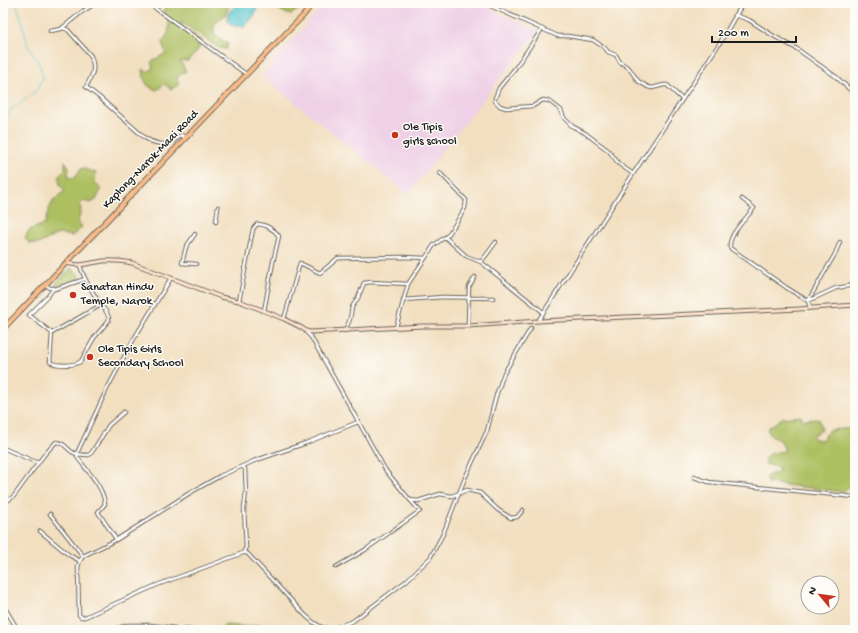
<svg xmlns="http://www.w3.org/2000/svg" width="858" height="633" font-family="'Gochi Hand',sans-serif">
<defs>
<pattern id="park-crowns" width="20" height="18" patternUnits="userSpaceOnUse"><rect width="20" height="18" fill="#aebf62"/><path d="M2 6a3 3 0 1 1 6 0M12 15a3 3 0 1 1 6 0" fill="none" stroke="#95a454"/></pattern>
<pattern id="water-ripples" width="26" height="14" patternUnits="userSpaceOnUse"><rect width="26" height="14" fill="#57c4cd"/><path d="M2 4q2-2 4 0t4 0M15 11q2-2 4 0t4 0" fill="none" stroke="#4ba8af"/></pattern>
</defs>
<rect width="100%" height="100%" fill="#fdfcf7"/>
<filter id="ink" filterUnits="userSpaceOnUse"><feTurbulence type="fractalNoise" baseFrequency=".025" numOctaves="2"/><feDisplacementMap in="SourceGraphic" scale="8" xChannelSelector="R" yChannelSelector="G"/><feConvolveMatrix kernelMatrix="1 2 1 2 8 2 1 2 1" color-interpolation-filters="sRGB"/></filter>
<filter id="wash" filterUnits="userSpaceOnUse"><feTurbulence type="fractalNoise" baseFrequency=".012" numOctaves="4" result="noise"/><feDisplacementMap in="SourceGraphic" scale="16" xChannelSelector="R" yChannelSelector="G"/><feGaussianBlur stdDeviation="0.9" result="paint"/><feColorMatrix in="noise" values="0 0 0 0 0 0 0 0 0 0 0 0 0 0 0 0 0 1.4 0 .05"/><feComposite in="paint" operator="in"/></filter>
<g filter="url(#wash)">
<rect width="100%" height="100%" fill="#f2dfc0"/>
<path fill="#efd0e6" d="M324 3H478L538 31 408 194 262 76Z"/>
<path fill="#aebf62" stroke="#656e3f" d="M169 3H230L226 14 214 25V34L228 44 226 49 219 48 180 21 183 27 202 41 198 50 188 61H180L186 71 177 77 179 85 171 89 164 84 157 90C145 86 144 82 143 69L147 72 153 68 151 62 166 53 162 43C164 39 169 34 169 29 171 16 156 15 169 3Z
M270 3H300L299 9 290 15 273 7Z
M65 161 69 167 68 177 74 178 82 168 96 173 95 182 101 190 96 200 91 203 83 201 80 205 81 211 78 221 82 227 72 236 58 234 38 244 29 243 25 238 29 230 45 224C48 208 51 200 65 191L60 185 59 176 65 170Z
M801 416 803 420 819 419 822 430 812 435 814 439 822 440 829 430 855 428V492L850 486 843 492 768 483 766 477 771 474 777 473 780 468 765 464V458L771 453 785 451 781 441 771 436 767 429 782 418Z
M226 625 250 627 256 625H264L263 630H222V628Z"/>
<path fill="url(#park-crowns)" stroke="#656e3f" d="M71 268 81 277 61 286 55 284Z"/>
<path fill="url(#water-ripples)" stroke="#3a7074" d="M240 3H255C261 10 250 21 244 27L231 25 227 20C227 12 233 7 240 3Z"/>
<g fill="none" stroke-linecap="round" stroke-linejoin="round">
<path stroke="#57c4cd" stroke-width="1" d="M3 127 11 109 22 102 36 91 43 77 40 65 27 44 23 24 16 3"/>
</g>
</g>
<g filter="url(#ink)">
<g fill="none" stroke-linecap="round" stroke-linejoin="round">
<defs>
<path id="street" d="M148 3 246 74
M484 3 542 29 516 67 499 88 495 98V101L500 106 506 108 533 106 543 100 549 101 561 110 564 118 572 126 585 133 609 151 619 164 633 174
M735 15 749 20 772 35 797 49 835 76 855 94
M63 28 68 30 91 56C96 70 92 75 86 87L99 97 145 138C153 143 165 147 174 141 177 138 178 136 182 135L185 139
M542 29 558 36H568L593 40 605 48 608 52 616 55 620 62 629 68 638 81 648 87 652 88 664 85H667L682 99
M50 31 61 29 83 11 93 5 110 3
M742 199 754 208C747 218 728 234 730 248L787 288 808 301 810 307
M216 222 218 207
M195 234 186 247 182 263 196 264
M445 237 466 256 481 262 543 312
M840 242 835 254 808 301 836 288 855 285
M481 262 496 242
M46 285 50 288H54L55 289 85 279
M403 300 443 297 493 298
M239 301 253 229 257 224C265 224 275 230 279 236L273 262 264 311
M284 319 300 263 320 273 338 258H341L404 257 425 258
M538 321 633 174 721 41 743 3
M468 326 469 287 475 277
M396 327 408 284 434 245 448 235 456 223 465 208 466 200 440 173
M345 331 350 319 352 307 358 298 364 283 371 282 408 284
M306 332 311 337 386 471 410 500 418 501 440 494 452 496 467 490 480 493 498 510 511 518 517 517 523 510
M52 333 50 362C56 366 76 366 81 361L94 338 109 320C109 313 104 309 100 304 93 292 83 279 80 265
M52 333 29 315 48 296 54 288
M52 333 101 305
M3 448 38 463
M243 466 245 469 246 492 244 509 246 547 243 553H247L305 615 313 622 321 627 327 628 331 629 353 621 406 581 430 558 443 534 465 478 487 431 496 396 504 373 531 328
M694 477 709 482 855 497
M3 504 14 496 44 455 56 442C64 442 66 448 72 452 77 455 84 455 89 455L92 452 109 425 124 412
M50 514 83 556
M40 531 69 555 80 561
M116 539 98 512 105 504C103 486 87 471 77 457L78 451 106 391 132 342 171 278
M243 553 157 585 85 617H81L79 615 78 567 80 561 83 556 116 540 188 494 220 476 254 461 306 443 358 422
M336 567 365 550 420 511 410 500
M3 605 18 630
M112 630 128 625H150L193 630"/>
<path id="secondary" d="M66 263C81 267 89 263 103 261 113 260 122 261 132 263L221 297 239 301 257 308 284 319 302 328 306 331 310 332 423 326H468L538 321 799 309 855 305"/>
<path id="highway" d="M3 329 288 31 303 16 313 3"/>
</defs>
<use href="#street" stroke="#676055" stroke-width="4.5"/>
<use href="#secondary" stroke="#676055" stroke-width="5"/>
<use href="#highway" stroke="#676055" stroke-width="6"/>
<use href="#street" stroke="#fff" stroke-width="2.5"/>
<use href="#secondary" stroke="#fde4d0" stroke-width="3"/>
<use href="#highway" stroke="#f9bc8a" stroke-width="4"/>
</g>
</g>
<g fill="#c8321e" stroke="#fdfcf7" stroke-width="1.5">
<circle cx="395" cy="135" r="4"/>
<circle cx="73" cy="295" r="4"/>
<circle cx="90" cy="357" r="4"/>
</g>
<g text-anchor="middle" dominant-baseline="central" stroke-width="3" stroke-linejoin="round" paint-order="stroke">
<g font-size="12" fill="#1c1c1c" stroke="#fdfcf7" text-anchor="start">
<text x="403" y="128">Ole Tipis<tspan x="403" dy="14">girls school</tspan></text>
<text x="81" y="288">Sanatan Hindu<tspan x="81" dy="14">Temple, Narok</tspan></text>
<text x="98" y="350">Ole Tipis Girls<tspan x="98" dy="14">Secondary School</tspan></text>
</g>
<g font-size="12" fill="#1c1c1c" stroke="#fdfcf7">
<text transform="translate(151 160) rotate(-46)">Kaplong-Narok-Maai Road</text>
</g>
</g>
<rect width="858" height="633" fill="none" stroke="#fdfcf7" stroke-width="16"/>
<g transform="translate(820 595) rotate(299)"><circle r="19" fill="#fdfcf7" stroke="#a3a29f"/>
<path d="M0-3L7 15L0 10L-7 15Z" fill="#c8321e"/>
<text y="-6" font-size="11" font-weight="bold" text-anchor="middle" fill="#1c1c1c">N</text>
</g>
<path d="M712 36v6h84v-6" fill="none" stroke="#1c1c1c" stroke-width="2"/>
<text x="718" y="36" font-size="12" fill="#1c1c1c" stroke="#fdfcf7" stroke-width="3" paint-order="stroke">200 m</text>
</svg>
